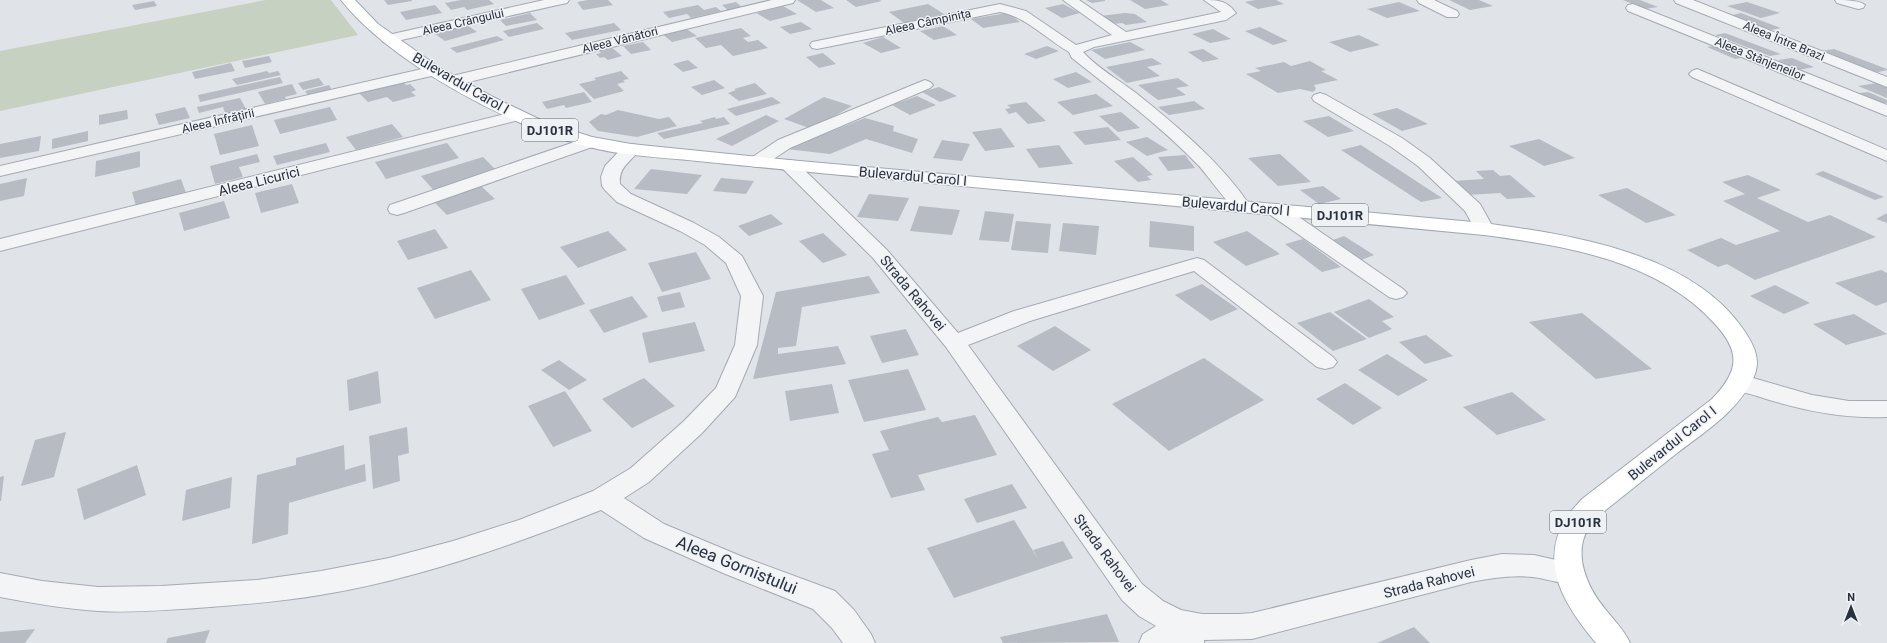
<svg xmlns="http://www.w3.org/2000/svg" width="1887" height="643" font-family="Roboto,sans-serif">
<rect width="100%" height="100%" fill="#e0e3e8"/>
<path fill="#c6d1c1" d="M266 0H331L358 35 0 111V51Z"/>
<path fill="#b7bcc4" d="M384 0H412V1L388 5Z
M461 0H489L494 4 467 10 464 7 451 10 445 3Z
M588 0H608L613 5 583 10 577 2Z
M797 0H821L834 8 816 12Z
M846 0H879L882 1 856 7Z
M1086 0H1105V1L1092 3Z
M1130 0H1161L1169 5 1145 9Z
M1255 0H1276L1284 4 1258 9 1245 2Z
M1449 0H1479L1493 6 1470 10Z
M1623 0H1640L1658 7 1645 9Z
M154 1 157 6 135 10 132 5Z
M736 2 744 9 730 12 722 5Z
M1399 2 1420 11 1387 18 1367 9Z
M1747 2 1780 13 1761 18 1727 6Z
M928 4 944 14 904 23 889 12Z
M1063 4 1080 13 1062 18 1045 8Z
M435 5 442 13 406 20 400 12Z
M698 5 704 10 716 7 721 11 691 18 687 14 669 18 663 12Z
M783 6 797 14 770 21 756 13Z
M530 13 537 20 506 26 500 20Z
M1007 13 1020 22 983 28 971 19Z
M1125 13 1135 14 1147 22 1126 25 1122 23 1113 24 1100 16Z
M1741 13 1781 28 1771 30 1763 29 1728 16Z
M801 22 812 29 790 34 780 27Z
M537 23 544 29 509 37 503 31Z
M614 23 621 30 572 40 565 33Z
M467 25 477 32 445 41 435 34Z
M943 26 957 35 934 40 920 31Z
M1260 27 1288 41 1273 45 1245 31Z
M685 28 697 36 672 42 661 33Z
M741 28 751 36 743 38 748 42 758 40 768 48 733 56 721 45 706 48 695 38Z
M1213 29 1231 39 1210 43 1192 34Z
M1725 33 1781 54 1770 56 1715 35Z
M1359 35 1380 45 1350 52 1329 42Z
M497 36 504 40 457 53 450 48Z
M883 37 901 48 881 53 863 43Z
M643 42 651 50 631 54 623 46Z
M1130 42 1145 50 1105 59 1091 50Z
M1718 45 1747 57 1735 59 1707 47Z
M1047 46 1059 51 1036 59 1024 54Z
M611 47 622 56 608 60 604 57 600 58 596 54 601 53 599 50Z
M1203 49 1219 59 1203 62 1188 52Z
M1834 49 1887 69V70L1875 73 1820 51Z
M823 53 836 64 819 68 806 57Z
M269 56 272 62 245 68 242 61Z
M1152 58 1162 64 1147 67 1160 76 1127 83 1106 67Z
M1792 58 1814 67 1799 70 1778 60Z
M688 60 698 68 683 72 673 64Z
M1310 61 1326 70 1321 71 1338 80 1314 85 1316 89 1313 92 1300 89 1278 93 1246 74 1261 71 1255 68 1284 62 1291 66Z
M231 63 235 71 195 79 192 72Z
M267 71 269 73 278 71 281 75 237 85 232 79Z
M621 71 629 79 623 80 625 82 617 84 624 91 594 99 579 84 596 80 594 78Z
M1076 72 1092 82 1068 88 1053 79Z
M280 77 283 83 200 102 198 95Z
M319 78 324 85 303 90 298 83Z
M1178 78 1189 86 1176 88 1186 95 1158 100 1138 85Z
M714 80 725 88 702 95 691 87Z
M402 81 406 85 410 84 416 90 411 92 416 96 393 102 387 97 368 102 359 93Z
M755 83 767 94 739 101 728 93 736 90 734 89Z
M1877 83 1887 87V98L1858 86Z
M292 84 297 94 285 97 286 99 265 104 258 92Z
M329 85 333 92 309 97 305 91Z
M939 87 957 96 940 102 922 92Z
M584 92 592 102 566 108 564 105 547 109 542 102Z
M1868 92 1887 100V103L1875 105 1851 94Z
M1096 94 1113 106 1073 115 1057 102Z
M917 96 936 105 910 115 892 105Z
M772 97 781 103 736 116 727 109Z
M824 97 852 106 812 129 784 119Z
M240 98 247 111 226 116 223 107 199 113 197 107Z
M1194 101 1205 109 1169 115 1158 107Z
M1026 102 1046 121 1028 124 1016 112 1009 114 1005 109 1011 108 1007 105Z
M185 107 190 118 159 125 155 114Z
M330 107 337 120 280 134 274 120Z
M1397 108 1428 124 1402 131 1372 114Z
M127 110 128 119 99 125V115Z
M618 110 659 119 669 117 677 126 637 137 598 131 589 122 601 114 606 115Z
M1121 112 1140 128 1118 132 1099 116Z
M766 115 779 121 732 146 716 139Z
M1329 116 1354 131 1328 137 1303 121Z
M715 117 716 119 724 117 730 124 664 139 657 133 703 123 700 121Z
M865 118 894 126 893 131 918 139 912 153 866 139 830 154 786 149Z
M392 124 403 137 356 150 346 137Z
M252 125 259 146 220 155 214 134Z
M1108 127 1121 140 1085 145 1073 132Z
M1001 128 1015 147 985 151 972 132Z
M88 131V141L52 149V139Z
M41 136 39 151 0 158V144Z
M1147 137 1168 150 1147 156 1126 142Z
M1539 139 1575 158 1544 166 1509 146Z
M942 140 970 144 962 161 933 158Z
M326 143 330 152 277 165 273 156Z
M447 143 459 158 386 179 375 162Z
M1059 145 1073 164 1039 168 1026 149Z
M1361 145 1442 198 1421 202 1341 150Z
M140 151V167L95 177 96 161Z
M257 154 260 162 239 167 243 177 215 184 210 166Z
M1280 154 1311 182 1278 186 1248 158Z
M1185 155 1195 168 1168 171 1158 157Z
M483 157 499 173 436 193 421 176Z
M1133 157 1153 175 1147 176 1151 180 1138 182 1114 161Z
M651 169 702 175 687 194 634 189Z
M1493 170 1500 176 1510 175 1536 197 1507 199 1500 193 1467 195 1453 181 1484 179 1476 171Z
M1823 171 1884 197 1875 200 1815 174Z
M1748 175 1781 190 1757 198 1808 222 1830 215 1876 237 1755 280 1727 264 1718 267 1687 250 1721 238 1736 245 1780 231 1723 201 1745 194 1722 182Z
M27 178 24 196 0 201V184Z
M721 178 754 181 746 194 713 191Z
M181 179 186 193 136 206 132 192Z
M292 184 299 203 261 213 255 193Z
M480 185 495 199 447 215 433 201Z
M1323 186 1341 199 1319 204 1300 190Z
M1627 188 1676 215 1646 223 1598 195Z
M869 194 909 198 898 221 857 217Z
M224 201 230 218 184 231 179 213Z
M919 206 960 210 952 235 910 231Z
M985 211 1014 214 1009 242 979 240Z
M1887 213V223L1876 219Z
M771 214 783 224 749 236 738 226Z
M1016 221 1051 224 1048 253 1011 250Z
M1150 221 1194 226V251L1149 247Z
M1063 223 1099 226 1096 255 1059 251Z
M435 229 448 248 408 260 397 241Z
M608 231 627 250 578 268 560 247Z
M1247 231 1280 254 1246 266 1213 242Z
M823 233 847 255 823 263 799 241Z
M1344 236 1374 255 1356 262 1327 242Z
M1303 239 1341 267 1322 272 1285 244Z
M696 252 711 279 662 292 648 263Z
M471 270 491 300 435 319 417 288Z
M1881 270 1887 273V302L1876 306 1835 283Z
M566 275 585 304 539 320 521 289Z
M869 276 880 293 802 307 796 346 778 348V354L838 346 846 364 753 379 776 292Z
M1202 284 1238 309 1211 321 1175 295Z
M1775 285 1810 303 1784 314 1750 296Z
M680 292 685 307 662 312 657 297Z
M632 296 648 317 604 333 589 310Z
M1369 299 1394 317 1382 321 1392 329 1369 338 1334 312Z
M1330 312 1367 339 1333 351 1297 323Z
M1582 313 1652 369 1596 379 1529 322Z
M1854 314 1887 334 1846 345 1813 324Z
M695 322 705 351 649 363 642 333Z
M1055 326 1091 350 1053 371 1017 346Z
M906 329 919 355 882 363 870 336Z
M1426 335 1453 356 1425 364 1399 342Z
M1387 354 1428 380 1398 396 1358 370Z
M1204 358 1264 400 1169 451 1112 404Z
M559 360 587 380 569 390 541 370Z
M908 369 926 410 864 422 848 380Z
M378 371 381 403 349 411 347 380Z
M644 378 675 406 632 428 602 399Z
M1345 383 1382 408 1353 425 1316 399Z
M832 384 839 413 790 421 785 391Z
M565 391 592 431 553 447 528 406Z
M1512 392 1546 420 1497 435 1463 407Z
M975 415 997 455 918 475 925 490 891 498 872 454 889 450 880 431 938 417 942 422Z
M407 427 409 453 398 456 400 481 373 489 369 436Z
M66 432 54 477 21 486 35 440Z
M344 445 345 470 365 464 366 481 289 503 288 534 252 544 257 475 296 465V458Z
M137 465 146 495 84 520 77 489Z
M4 476 1 501H0V477Z
M232 477 230 508 182 521 186 490Z
M1012 484 1027 508 977 523 964 499Z
M1014 520 1038 559 1033 550 1063 541 1073 558 954 598 927 548Z
M1107 614 1119 642 1003 643 1000 637Z
M1414 627 1430 643H1377Z
M35 629 25 643H0V632Z
M210 630 205 643H166L168 638Z"/>
<g fill="none" stroke-linecap="round" stroke-linejoin="round">
<defs>
<path id="minor" d="M544 0H569L567 3 562 4 388 43 383 42 381 39 383 36 388 35Z
M772 0H795L793 3 452 86 447 84 444 81 447 78 452 76Z
M1063 0H1079L1126 32 1221 12 1204 0C1219 0 1227 1 1236 13L1226 20 1094 47 1083 52C1097 68 1119 80 1136 93 1178 127 1221 162 1251 207L1249 211C1245 212 1241 213 1237 211 1233 210 1206 174 1200 167 1161 126 1116 93 1072 58L1069 52C1046 39 1027 17 1000 12L817 49 812 48 810 45 812 42 817 41 1000 4 1026 11 1076 45 1112 35Z
M1417 0H1434L1457 11 1459 14 1457 17H1447L1419 3Z
M1674 0H1693L1887 77V87L1676 3Z
M1835 0C1844 0 1859 0 1865 5L1863 8 1858 9 1837 3Z
M1633 4 1887 105V116L1628 11 1626 8 1628 5Z
M435 66 440 68 443 71 440 74 0 176V166Z
M1697 69 1887 150V161L1692 77 1689 74 1692 71Z
M925 80 930 82 933 85 930 88 790 148 763 166 757 167 751 166 748 162 751 158 778 140Z
M1320 93 1326 95 1402 138 1430 158 1480 204 1494 229 1491 233 1484 235 1477 233 1465 211 1418 166 1390 146 1314 101 1312 98 1314 95Z
M517 111 523 113 525 116 523 119 0 251V239Z
M589 137 595 138 598 142 595 146 404 213 397 215 390 213 388 209 390 205Z
M631 144 637 145 640 149C631 162 618 167 620 184L631 194 694 223 719 237 742 256 763 296 757 345 735 397 702 433 649 482 624 498 664 524 743 557 835 591 854 610 871 634 875 643H843L832 628 813 609 723 573 644 538 601 510C510 546 417 579 320 595 279 602 238 605 197 608 164 610 131 613 98 611 65 609 32 603 0 597V573L42 581 98 587 161 586 257 580 321 571 389 558 453 541 519 520 593 491 631 468 684 421 716 388 735 345 741 296 726 263 705 245 680 231 617 202 605 190 602 186 601 177 605 166 625 145Z
M789 160 795 161 887 250 958 333 1014 311 1197 258 1204 260 1333 357 1337 362 1333 367 1325 369 1317 367 1194 271 1030 321 968 345 1142 584 1163 601 1181 610 1202 614H1239L1252 613 1471 560 1502 554 1534 555 1578 565 1582 573 1578 581C1562 586 1549 579 1533 577 1511 575 1492 578 1471 582L1252 639 1204 640V643H1139L1143 634 1156 626 1139 616 1122 600 946 347 873 258 783 169 780 165 783 161Z
M1276 204 1283 206 1403 289 1407 293 1403 297 1396 299 1389 297 1269 214 1267 210 1269 206Z
M1739 374 1812 395 1849 401H1887V417C1842 419 1799 410 1757 396 1747 393 1733 391 1727 382L1731 377Z"/>
<path id="major" d="M341 0H355L378 24 440 68 491 96 545 122 592 137 631 144 789 160 1484 223C1570 235 1690 252 1743 329 1752 342 1761 357 1755 374 1741 409 1706 431 1677 453 1652 473 1627 493 1602 513 1598 518 1593 522 1589 527 1572 554 1587 587 1605 609 1614 620 1624 630 1630 643H1596C1565 606 1538 564 1566 518 1570 511 1577 505 1582 499L1712 399C1738 372 1742 353 1715 324 1657 260 1566 246 1484 235 1285 216 1087 198 888 179 824 174 761 167 697 161 660 157 621 156 585 146 509 126 390 62 341 0Z"/>
</defs>
<use href="#minor" stroke="#a5aab2" stroke-width="2"/>
<use href="#major" stroke="#9fa8b3" stroke-width="2"/>
<use href="#minor" fill="#f2f4f6" fill-rule="evenodd"/>
<use href="#major" fill="#fff" fill-rule="evenodd"/>
</g>
<g text-anchor="middle" dominant-baseline="central" stroke-width="3" stroke-linejoin="round" paint-order="stroke">
<g font-size="12" fill="#29313e" stroke="#eff2f5">
<text transform="translate(463 22) rotate(-13)">Aleea Crângului</text>
<text transform="translate(928 22) rotate(-12)">Aleea Câmpinița</text>
<text transform="translate(620 40) rotate(-14)">Aleea Vânători</text>
<text transform="translate(1784 41) rotate(22)">Aleea Între Brazi</text>
<text transform="translate(1760 59) rotate(22)">Aleea Stânjeneilor</text>
<text transform="translate(218 121) rotate(-13)">Aleea Înfrățirii</text>
</g>
<g fill="#eff2f5" stroke="#646b75" stroke-width="1">
<rect x="522" y="119" width="56" height="22" rx="3"/>
<rect x="1312" y="204" width="56" height="22" rx="3"/>
<rect x="1550" y="511" width="56" height="22" rx="3"/>
</g>
<g font-size="13" font-weight="bold" fill="#29313e">
<text x="550" y="130">DJ101R</text>
<text x="1340" y="215">DJ101R</text>
<text x="1578" y="522">DJ101R</text>
</g>
<g font-size="14" fill="#29313e" stroke="#eff2f5">
<text transform="translate(461 83) rotate(30)">Bulevardul Carol I</text>
<text transform="translate(913 176) rotate(5)">Bulevardul Carol I</text>
<text transform="translate(259 181) rotate(-14)">Aleea Licurici</text>
<text transform="translate(1236 206) rotate(5)">Bulevardul Carol I</text>
<text transform="translate(913 293) rotate(50)">Strada Rahovei</text>
<text transform="translate(1672 443) rotate(-39)">Bulevardul Carol I</text>
<text transform="translate(1105 553) rotate(53)">Strada Rahovei</text>
<text transform="translate(1429 582) rotate(-14)">Strada Rahovei</text>
</g>
<g font-size="17" fill="#29313e" stroke="#eff2f5">
<text transform="translate(737 565) rotate(22)">Aleea Gornistului</text>
</g>
</g>
<g transform="translate(1851 607)" stroke="#eff2f5" stroke-width="3" paint-order="stroke">
<path d="M0-3L7 15L0 10L-7 15Z" fill="#29313e"/>
<text y="-6" font-size="11" font-weight="bold" text-anchor="middle" fill="#29313e">N</text>
</g>
</svg>
